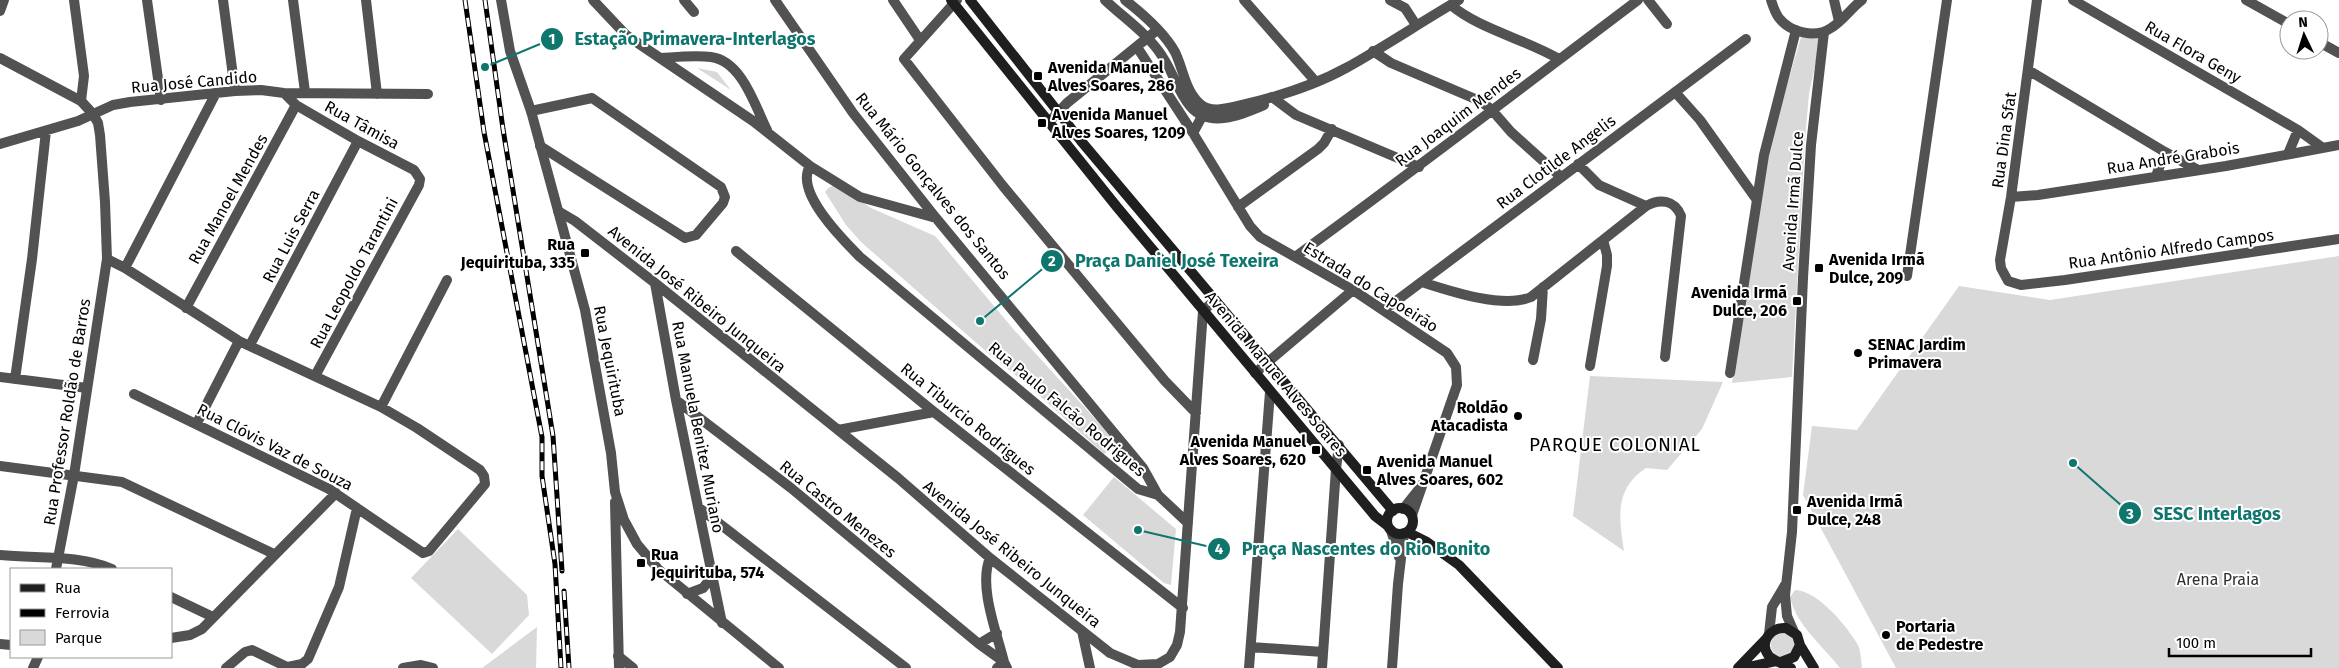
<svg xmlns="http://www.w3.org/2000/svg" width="2339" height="668" font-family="'Fira Sans',sans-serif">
<rect width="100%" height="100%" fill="#fff"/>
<path fill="#d9d9d9" d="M1801 37 1821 38 1809 94 1805 139 1792 377 1732 383 1771 140Z
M697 68 717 72 731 90Z
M836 184 871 208 935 236 1015 331 1118 444 1104 454 1029 386 988 353 861 242 846 225 825 192 828 188Z
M2339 256V668H1896L1803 495 1812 426 1857 430 1959 286 2050 300Z
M1590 376 1723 382 1702 429 1667 470 1646 468C1614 489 1619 519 1624 551L1573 516Z
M1114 477 1176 529 1171 585 1164 583 1083 515Z
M458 529 527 595 529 615 492 654 411 578Z
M1795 590C1818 591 1847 626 1858 645 1861 651 1861 661 1862 668H1840C1823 646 1796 625 1790 597Z
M537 627 536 668H482Z
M1771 645a12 12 0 1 1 24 0a12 12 0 1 1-24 0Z"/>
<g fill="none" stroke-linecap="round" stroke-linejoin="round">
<path stroke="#525252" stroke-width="10" d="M74 0 84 76 81 101
M147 0 161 100
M223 0 235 91
M293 0 305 92
M366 0 377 94
M593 0 626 35 753 121 810 166 860 197 936 218
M684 0 694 12
M775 0 853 113 936 218 1143 468 1158 495 1188 523
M893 0 920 40
M957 0 904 59 1003 186 1165 381 1196 413
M1244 0 1316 82
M1390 0 1405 8 1416 25
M1648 0 1667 24
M1834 0 1839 21
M2037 0 2011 197 2000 260 2001 268 2008 281 2021 285 2065 280 2339 239
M2073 0 2298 130 2323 148
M2246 0 2289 24
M1451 5C1477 28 1527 40 1559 59
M0 11 4 0
M2319 42 2339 53
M1137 47 1193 133
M1373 51 1391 63 1480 101 1491 109 1511 132 1561 177
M661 58C677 57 695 55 711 57 742 61 755 106 767 130
M2028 70 2165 152 2198 170
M1675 92 1700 120 1757 200
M284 93 296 105 358 141 414 170 420 179 419 185 315 376
M1272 97 1296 115 1419 167
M1206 109 1193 133 1250 226 1260 237 1353 290 1447 353 1456 367 1457 385 1412 515
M531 111 592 98 721 187 725 197 723 203 696 235 685 238 540 146
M1048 123 1067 103 1157 30
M0 144 78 121 113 105 130 102 235 91 261 90 284 93 428 94
M2288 154 2298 130
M1578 164 1599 185 1646 206
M810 166C794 192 843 240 860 257L1138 489 1158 495
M2156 176 2165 152
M2011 197 2038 195 2226 166 2339 145
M1238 207 1318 149 1324 143 1332 129
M558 211 575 221 655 283 898 478 990 558 1110 653 1138 665 1158 664 1170 657 1177 645 1180 632 1203 311 1215 300
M736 251 934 412 1183 608
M1295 257C1411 173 1524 86 1638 0
M107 259 125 268 239 341 381 407 417 428 480 470 484 476 485 484 429 551 423 553 329 489 134 394
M125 268 216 93
M1907 276 1947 0
M1422 282C1450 291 1503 309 1531 297L1646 206C1660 198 1675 200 1681 216L1665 357
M655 283 676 400 722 623
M186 308 296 105
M1384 310 1746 39
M250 345 358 141
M1533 360 1541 319 1543 287
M1590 366 1607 266V255L1603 240
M1255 373 1353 290
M1730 373 1764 155 1796 30
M0 377 87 388
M15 379 32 259 46 131
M676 400 791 488 979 644 1004 662 1007 668
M381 407 447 280
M197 423 239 341
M838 430 934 412
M0 466 122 482 274 554
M698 507 906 668
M1403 509 1419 489
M0 555C36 559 78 554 112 569
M990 558C978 586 997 633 1004 662L997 668
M687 594 703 588 712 577
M171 597 213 617
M1082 631 1090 668
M171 638 190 635 202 629 336 493
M0 644 11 645
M979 644 997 633
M1251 647 1323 652
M618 656 633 668
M226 668 245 652 252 650 285 666
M283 668 302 664 308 659 339 587 357 508
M403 668 421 665 433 668
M1249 668 1270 392
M1322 668 1336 469 1339 445"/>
<path stroke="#525252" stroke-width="10" d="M501 0 510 51 531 111 585 310 611 453 615 492 624 520 637 544 658 569 779 668
M1105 0C1124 18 1148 34 1162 56 1173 72 1178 92 1190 106 1209 129 1241 115 1264 105
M1125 0C1143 14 1164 32 1175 52 1183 68 1185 90 1199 103 1211 115 1232 107 1246 104 1280 96 1315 85 1346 68 1384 47 1421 22 1459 0
M1771 0C1773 6 1775 13 1779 18 1790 32 1815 39 1831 28 1843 21 1851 8 1862 0
M0 58 81 101 93 114 98 123 100 135 105 202 107 259 74 475 56 569
M615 502 619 668
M1391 530 1399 557
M1794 632 1787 616 1785 595 1792 532 1803 278 1811 145 1824 32
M1769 634 1772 607 1785 585
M33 668 38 657
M1392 668 1398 584 1404 533"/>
<path stroke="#1f1f1f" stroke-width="10" d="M951 0 1117 207 1375 516 1388 526
M970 0 1081 141 1393 511
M1387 521a13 13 0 1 1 26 0a13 13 0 1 1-26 0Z
M1407 532 1427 542 1459 565 1558 668
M1800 645 1814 668
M1781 662 1794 657 1800 645 1797 635 1786 628C1771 627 1758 642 1769 656 1774 661 1784 664 1791 668
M1738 668 1767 638
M1745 668 1776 661"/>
<defs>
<path id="rail" d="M465 0 484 132 542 437V476L555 564 561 668
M485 0 503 129 553 436 562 571
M564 591 569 668"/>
</defs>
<use href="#rail" stroke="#000" stroke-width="5"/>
<use href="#rail" stroke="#fff" stroke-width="3" stroke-dasharray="9" stroke-linecap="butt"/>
</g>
<g fill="#000" stroke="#fff" stroke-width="2">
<rect x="1033" y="71" width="10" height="10" rx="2.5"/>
<rect x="1037" y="118" width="10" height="10" rx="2.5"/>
<rect x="580" y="248" width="10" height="10" rx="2.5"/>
<rect x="1814" y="263" width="10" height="10" rx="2.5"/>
<rect x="1792" y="296" width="10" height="10" rx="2.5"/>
<circle cx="1858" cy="353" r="5"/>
<circle cx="1518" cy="416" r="5"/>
<rect x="1311" y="445" width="10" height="10" rx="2.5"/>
<rect x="1362" y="465" width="10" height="10" rx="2.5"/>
<rect x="1792" y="505" width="10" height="10" rx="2.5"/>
<rect x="636" y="558" width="10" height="10" rx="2.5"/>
<circle cx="1886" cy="635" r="5"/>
</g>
<g text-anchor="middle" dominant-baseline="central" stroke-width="4" stroke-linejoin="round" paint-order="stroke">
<g font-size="16" fill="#000" stroke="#fff">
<text transform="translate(2193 52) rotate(30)">Rua Flora Geny</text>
<text transform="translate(194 82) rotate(-5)">Rua José Candido</text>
<text transform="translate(1458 117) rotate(-37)">Rua Joaquim Mendes</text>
<text transform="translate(362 125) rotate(29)">Rua Tâmisa</text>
<text transform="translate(2004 140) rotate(-82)">Rua Dina Sfat</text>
<text transform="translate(2173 158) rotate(-9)">Rua André Grabois</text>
<text transform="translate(1556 162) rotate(-37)">Rua Clotilde Angelis</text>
<text transform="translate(933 186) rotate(51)">Rua Mário Gonçalves dos Santos</text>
<text transform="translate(228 199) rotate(-61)">Rua Manoel Mendes</text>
<text transform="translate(1793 201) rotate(-86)">Avenida Irmã Dulce</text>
<text transform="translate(291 236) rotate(-62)">Rua Luis Serra</text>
<text transform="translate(2171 249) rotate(-8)">Rua Antônio Alfredo Campos</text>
<text transform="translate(354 273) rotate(-62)">Rua Leopoldo Tarantini</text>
<text transform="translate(1371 287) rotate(32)">Estrada do Capoeirão</text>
<text transform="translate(697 299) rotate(39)">Avenida José Ribeiro Junqueira</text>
<text transform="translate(610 361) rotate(79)">Rua Jequirituba</text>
<text transform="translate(1276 374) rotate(50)">Avenida Manuel Alves Soares</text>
<text transform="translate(1067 409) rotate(40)">Rua Paulo Falcão Rodrigues</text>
<text transform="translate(67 412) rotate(-81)">Rua Professor Roldão de Barros</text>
<text transform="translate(968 419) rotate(39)">Rua Tiburcio Rodrigues</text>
<text transform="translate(698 427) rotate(79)">Rua Manuela Benitez Muriano</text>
<text transform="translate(275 447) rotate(27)">Rua Clóvis Vaz de Souza</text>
<text transform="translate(838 509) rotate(39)">Rua Castro Menezes</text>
<text transform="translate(1012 554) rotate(39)">Avenida José Ribeiro Junqueira</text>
</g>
<g font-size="16" font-weight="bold" fill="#000" stroke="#fff" text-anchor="start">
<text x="1048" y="67">Avenida Manuel<tspan x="1048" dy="18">Alves Soares, 286</tspan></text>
<text x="1052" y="114">Avenida Manuel<tspan x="1052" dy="18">Alves Soares, 1209</tspan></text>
<text x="575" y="244" text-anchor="end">Rua<tspan x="575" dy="18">Jequirituba, 335</tspan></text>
<text x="1829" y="259">Avenida Irmã<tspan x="1829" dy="18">Dulce, 209</tspan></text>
<text x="1787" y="292" text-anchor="end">Avenida Irmã<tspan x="1787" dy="18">Dulce, 206</tspan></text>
<text x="1868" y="344">SENAC Jardim<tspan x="1868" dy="18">Primavera</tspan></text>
<text x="1508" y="407" text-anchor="end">Roldão<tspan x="1508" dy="18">Atacadista</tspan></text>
<text x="1306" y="441" text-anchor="end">Avenida Manuel<tspan x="1306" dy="18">Alves Soares, 620</tspan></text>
<text x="1377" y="461">Avenida Manuel<tspan x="1377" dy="18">Alves Soares, 602</tspan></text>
<text x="1807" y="501">Avenida Irmã<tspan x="1807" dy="18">Dulce, 248</tspan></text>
<text x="651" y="554">Rua<tspan x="651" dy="18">Jequirituba, 574</tspan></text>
<text x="1896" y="626">Portaria<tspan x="1896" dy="18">de Pedestre</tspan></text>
</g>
<g font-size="16" fill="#303030" stroke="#fff">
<text x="2218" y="579">Arena Praia</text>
</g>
<g font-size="19" letter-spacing="1" fill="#000" stroke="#fff">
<text x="1615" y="444">PARQUE COLONIAL</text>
</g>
</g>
<path fill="none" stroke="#0f766e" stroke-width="2" d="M485 67L552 39M980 321L1052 261M2073 463L2130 513M1138 530L1219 549"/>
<g fill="#0f766e" stroke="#fff" stroke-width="2">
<circle cx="485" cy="67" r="5"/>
<circle cx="980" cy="321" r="5"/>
<circle cx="2073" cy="463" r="5"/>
<circle cx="1138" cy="530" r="5"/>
<circle cx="552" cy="39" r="12"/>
<circle cx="1052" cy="261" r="12"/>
<circle cx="2130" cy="513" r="12"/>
<circle cx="1219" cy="549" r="12"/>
</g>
<g font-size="15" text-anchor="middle" font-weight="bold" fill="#fff">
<text x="552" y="44">1</text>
<text x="1052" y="266">2</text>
<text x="2130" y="519">3</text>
<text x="1219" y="554">4</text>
</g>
<g font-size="18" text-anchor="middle" font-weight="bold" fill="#0f766e" stroke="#fff" stroke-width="4" stroke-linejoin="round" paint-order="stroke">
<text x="695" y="45">Estação Primavera-Interlagos</text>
<text x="1177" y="267">Praça Daniel José Texeira</text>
<text x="2217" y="520">SESC Interlagos</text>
<text x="1366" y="555">Praça Nascentes do Rio Bonito</text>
</g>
<rect x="10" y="568" width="162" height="90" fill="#ffffff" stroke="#999999"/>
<rect x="20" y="584" width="25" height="8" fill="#1f1f1f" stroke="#999999"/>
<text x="55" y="593" font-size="15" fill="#000000">Rua</text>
<rect x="20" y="609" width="25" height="8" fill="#000000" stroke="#999999"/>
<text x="55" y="618" font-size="15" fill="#000000">Ferrovia</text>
<rect x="20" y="630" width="25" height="15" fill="#d9d9d9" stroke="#999999"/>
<text x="55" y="643" font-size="15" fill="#000000">Parque</text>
<g transform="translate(2304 35) rotate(356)"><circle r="24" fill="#ffffff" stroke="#999999"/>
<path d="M0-4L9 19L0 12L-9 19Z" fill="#000000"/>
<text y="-8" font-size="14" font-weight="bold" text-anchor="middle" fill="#000000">N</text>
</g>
<path d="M2169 648v8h142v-8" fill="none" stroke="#000000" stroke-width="2.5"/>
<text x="2176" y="648" font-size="15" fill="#000000" stroke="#ffffff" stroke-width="4" paint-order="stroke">100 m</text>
</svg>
